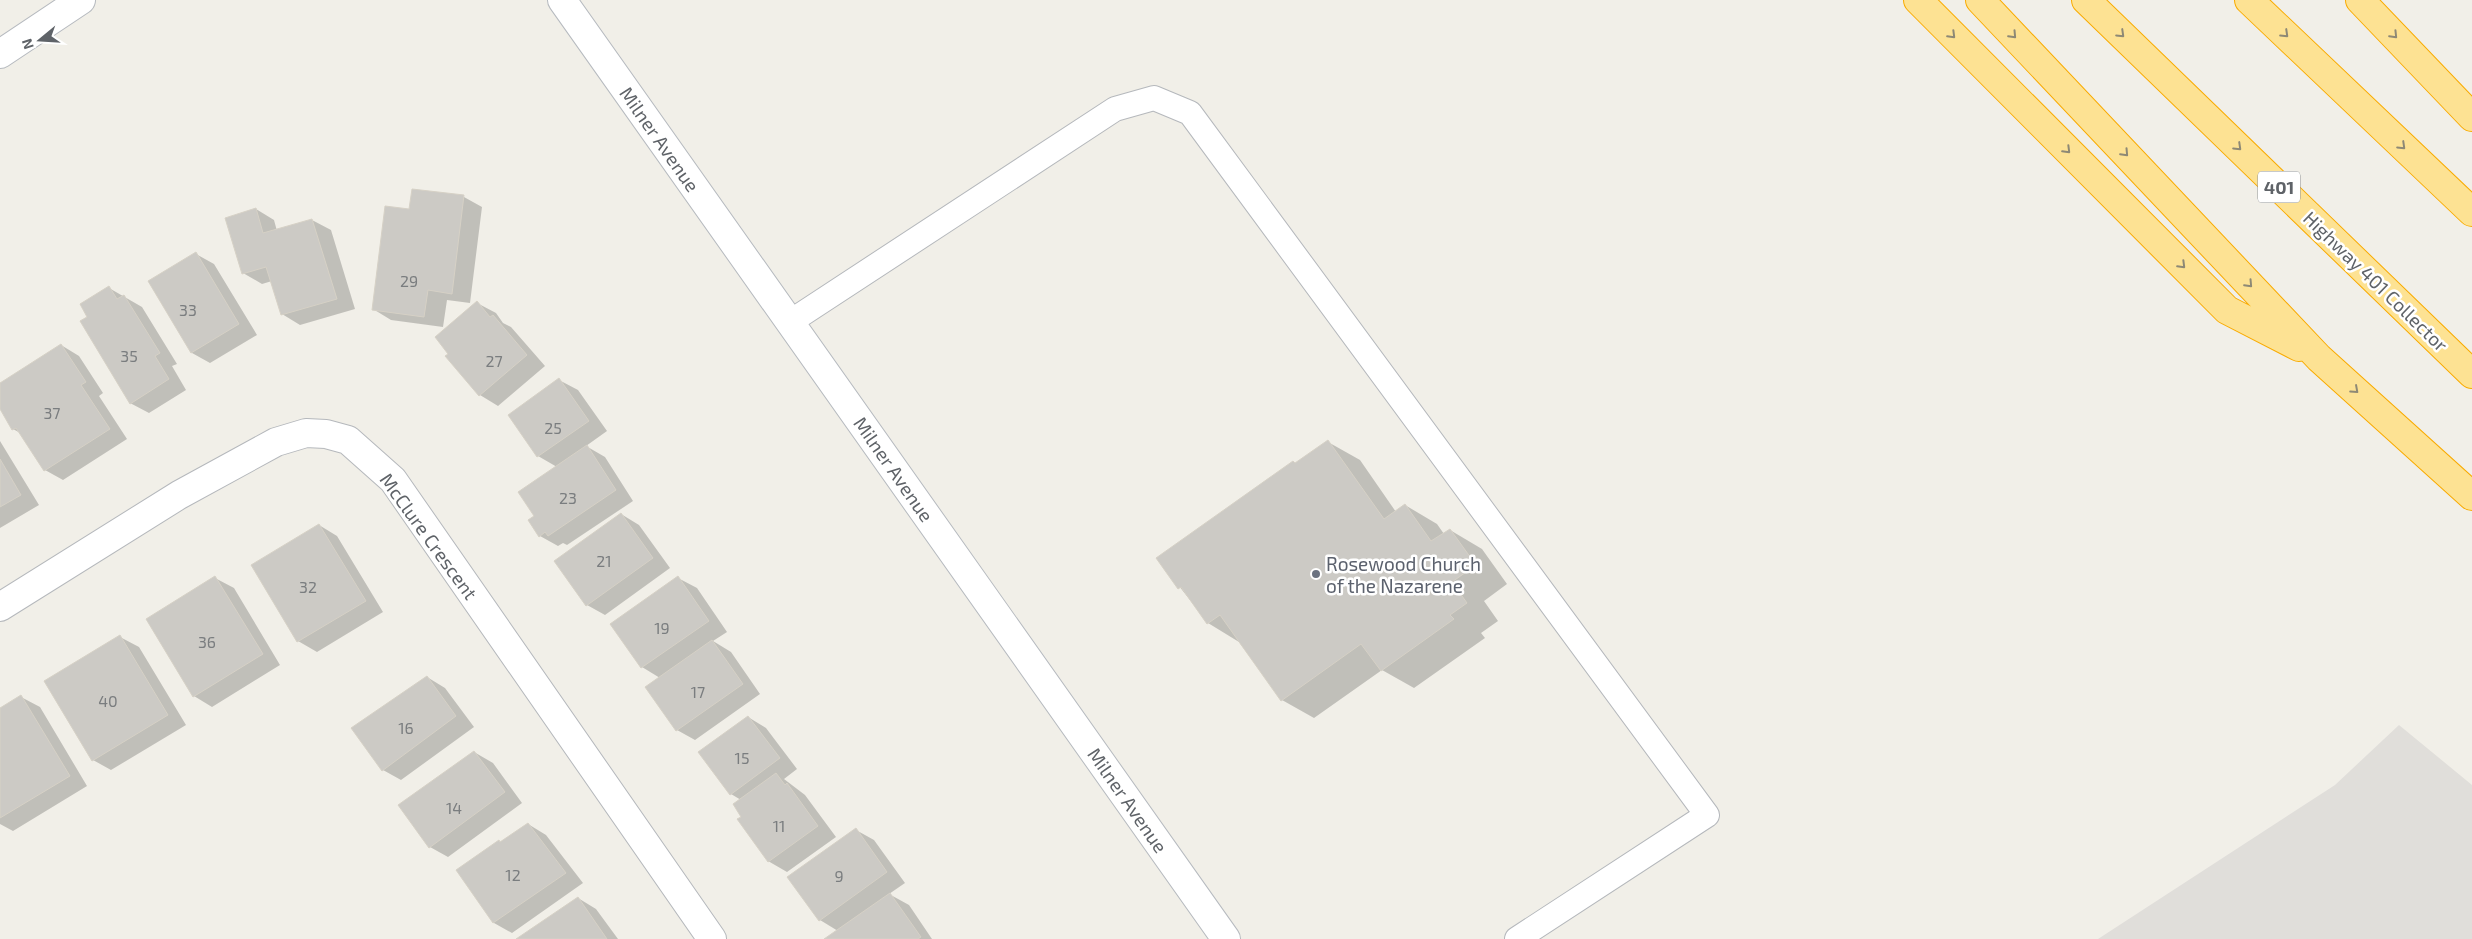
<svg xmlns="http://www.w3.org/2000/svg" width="2472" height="939" font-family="'Exo 2',sans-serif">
<rect width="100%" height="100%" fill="#f1efe8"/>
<path fill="#e0deda" d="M2399 725 2472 785V939H2098L2335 785Z"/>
<path fill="#0003" d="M413 190 464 197 482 207 470 303 447 300 443 327 391 320 373 309 410 210Z
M256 209 274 220 277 231 312 220 331 230 355 309 300 325 282 314 272 281 262 284 243 273Z
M196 254 214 264 257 335 210 363 192 353 149 282Z
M109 288 142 307 177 364 172 366 186 390 149 413 130 403 89 317Z
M477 303 496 313 503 323 511 327 545 366 498 406 480 395 447 356Z
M61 345 79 356 103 393 99 396 127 439 63 480 45 470 22 434 13 429 0 407V385Z
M559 380 578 390 607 431 586 446 605 457 633 501 567 545 563 543 558 546 540 536 535 517 557 467 538 456 509 416Z
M0 441 39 505 0 528Z
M1328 442 1360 460 1396 512 1405 505 1437 524 1444 534 1450 530 1482 549 1507 584 1484 601 1498 621 1481 633 1485 638 1414 688 1382 670 1314 718 1282 700 1239 642 1208 623 1157 558Z
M621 514 639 525 670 568 605 615 587 605Z
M319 525 337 536 383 612 317 652 298 641Z
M215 578 234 588 280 665 212 707 194 696 147 620Z
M678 578 697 588 727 632 713 641 731 652 760 694 695 740 677 730 660 678 642 667Z
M120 637 139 647 186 725 111 770 93 760Z
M427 677 445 688 474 727 401 780 383 770Z
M21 697 40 707 87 786 13 831 0 824V710Z
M748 717 766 728 797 769 784 779 805 795 836 837 787 872 768 861 743 818 741 800 731 794Z
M474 752 493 763 522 803 448 857 430 847Z
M528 824 546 835 583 883 512 933 494 923 458 870Z
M856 830 874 840 905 883 889 894 909 905 932 939H827L838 931 820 920 789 878Z
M578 898 596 909 618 939H518Z"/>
<path fill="#cccac5" stroke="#d6d1c6" d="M412 189 464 195 452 294 428 290 424 317 372 310 385 206 409 209Z
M256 208 263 233 312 219 337 299 281 315 266 267 242 274 225 218Z
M196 252 239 324 191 353 148 281Z
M109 286 117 299 124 295 160 353 155 356 169 379 130 404 80 321 87 317 80 304Z
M477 301 490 317 493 315 527 355 479 396 445 356 448 354 435 337Z
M61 344 86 382 81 385 110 429 44 471 16 428 12 430 0 409V383Z
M559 378 589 421 537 457 508 415Z
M1328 440 1384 519 1405 504 1431 541 1450 529 1476 565 1452 582 1467 603 1450 615 1454 619 1381 671 1361 644 1281 701 1220 615 1207 624 1181 587 1178 589 1156 558 1293 461 1295 463Z
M587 445 616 490 548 536 545 532 539 537 528 520 534 516 518 492Z
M0 459 21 495 0 507Z
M621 513 653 558 586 606 554 561Z
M319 524 366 601 297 642 251 565Z
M215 576 263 654 193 697 146 619Z
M678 576 709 621 641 668 610 624Z
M120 635 168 715 92 761 44 681Z
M712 640 743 684 676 731 645 687Z
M427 676 456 716 382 771 351 728Z
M21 695 70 776 0 818V708Z
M748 716 780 758 730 795 698 752Z
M474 751 505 792 429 848 398 805Z
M776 773 785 785 787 783 818 826 768 862 737 819 741 817 733 804Z
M528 823 566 873 493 923 456 870 499 840 500 842Z
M856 828 887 872 819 921 787 877Z
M890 893 921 937 918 939H824Z
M578 897 607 939H516Z"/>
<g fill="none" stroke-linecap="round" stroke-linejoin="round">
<defs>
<path id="lane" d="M790 322 1115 109 1154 98 1190 113 1707 815 1517 939"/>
<path id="street" d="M0 607 179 495 276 442 306 433 326 434 348 440 393 480 712 939"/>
<path id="secondary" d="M562 0 1226 939
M0 54 81 0"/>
<path id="highway" d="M1918 0 2227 310 2299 347
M1980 0 2319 358 2472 496
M2086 0 2472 374
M2249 0 2472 212
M2360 0 2472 117"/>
</defs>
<use href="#lane" stroke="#b5b8bc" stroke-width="26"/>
<use href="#street" stroke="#b5b8bc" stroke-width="30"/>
<use href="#secondary" stroke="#b6babf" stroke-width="30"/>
<use href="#highway" stroke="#f9ab00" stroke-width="30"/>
<use href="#lane" stroke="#fff" stroke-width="24"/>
<use href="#street" stroke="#fff" stroke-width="28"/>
<use href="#secondary" stroke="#fff" stroke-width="28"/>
<use href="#highway" stroke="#fde293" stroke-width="28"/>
</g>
<defs><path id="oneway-chevron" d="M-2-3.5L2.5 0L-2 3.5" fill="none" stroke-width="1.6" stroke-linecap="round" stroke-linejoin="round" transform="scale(1.25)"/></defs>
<g stroke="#8e8975">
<use href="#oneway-chevron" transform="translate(2121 34) rotate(44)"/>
<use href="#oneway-chevron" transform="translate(2285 34) rotate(44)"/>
<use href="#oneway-chevron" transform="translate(1952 35) rotate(45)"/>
<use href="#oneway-chevron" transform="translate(2013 35) rotate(47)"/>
<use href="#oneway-chevron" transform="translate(2394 35) rotate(46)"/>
<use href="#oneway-chevron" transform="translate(2402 146) rotate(44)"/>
<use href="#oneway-chevron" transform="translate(2238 147) rotate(44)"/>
<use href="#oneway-chevron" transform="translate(2067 150) rotate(45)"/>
<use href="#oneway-chevron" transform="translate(2125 153) rotate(47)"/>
<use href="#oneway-chevron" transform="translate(2182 265) rotate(45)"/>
<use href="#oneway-chevron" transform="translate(2249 284) rotate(47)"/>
<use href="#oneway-chevron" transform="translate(2355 390) rotate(42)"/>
</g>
<circle fill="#6b7280" stroke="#fff" stroke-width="2" cx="1316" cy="574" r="5"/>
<g text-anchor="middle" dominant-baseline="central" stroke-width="5" stroke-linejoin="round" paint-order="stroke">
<g font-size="16" fill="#7a7d7f">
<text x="409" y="280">29</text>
<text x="188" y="309">33</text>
<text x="129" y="355">35</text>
<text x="494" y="360">27</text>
<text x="52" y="412">37</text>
<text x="553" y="427">25</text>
<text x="568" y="497">23</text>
<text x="604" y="560">21</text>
<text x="308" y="586">32</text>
<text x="662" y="627">19</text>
<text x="207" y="641">36</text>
<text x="698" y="691">17</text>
<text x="108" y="700">40</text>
<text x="406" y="727">16</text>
<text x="742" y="757">15</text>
<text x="454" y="807">14</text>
<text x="779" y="825">11</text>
<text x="513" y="874">12</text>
<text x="839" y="875">9</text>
</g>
<rect fill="#fff" stroke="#8f9295" stroke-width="1" x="2258" y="171.5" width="42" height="31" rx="4"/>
<g font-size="18" font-weight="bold" fill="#5f6368">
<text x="2279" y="187">401</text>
</g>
<g font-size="19" fill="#5f6368" stroke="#fff">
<text transform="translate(660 139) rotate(55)">Milner Avenue</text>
<text transform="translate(2376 281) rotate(44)">Highway 401 Collector</text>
<text transform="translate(894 469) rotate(55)">Milner Avenue</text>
<text transform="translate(429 536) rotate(54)">McClure Crescent</text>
<text transform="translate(1128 800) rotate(55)">Milner Avenue</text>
</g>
<g font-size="19" fill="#5b616d" stroke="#fff" text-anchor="start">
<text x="1326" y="563">Rosewood Church<tspan x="1326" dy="22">of the Nazarene</tspan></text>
</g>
</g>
<g transform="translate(40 40) rotate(252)" stroke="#ffffff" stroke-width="4" paint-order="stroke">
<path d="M0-4L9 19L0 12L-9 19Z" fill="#5f6368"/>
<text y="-8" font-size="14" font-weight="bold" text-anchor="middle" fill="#5f6368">N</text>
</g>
</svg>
